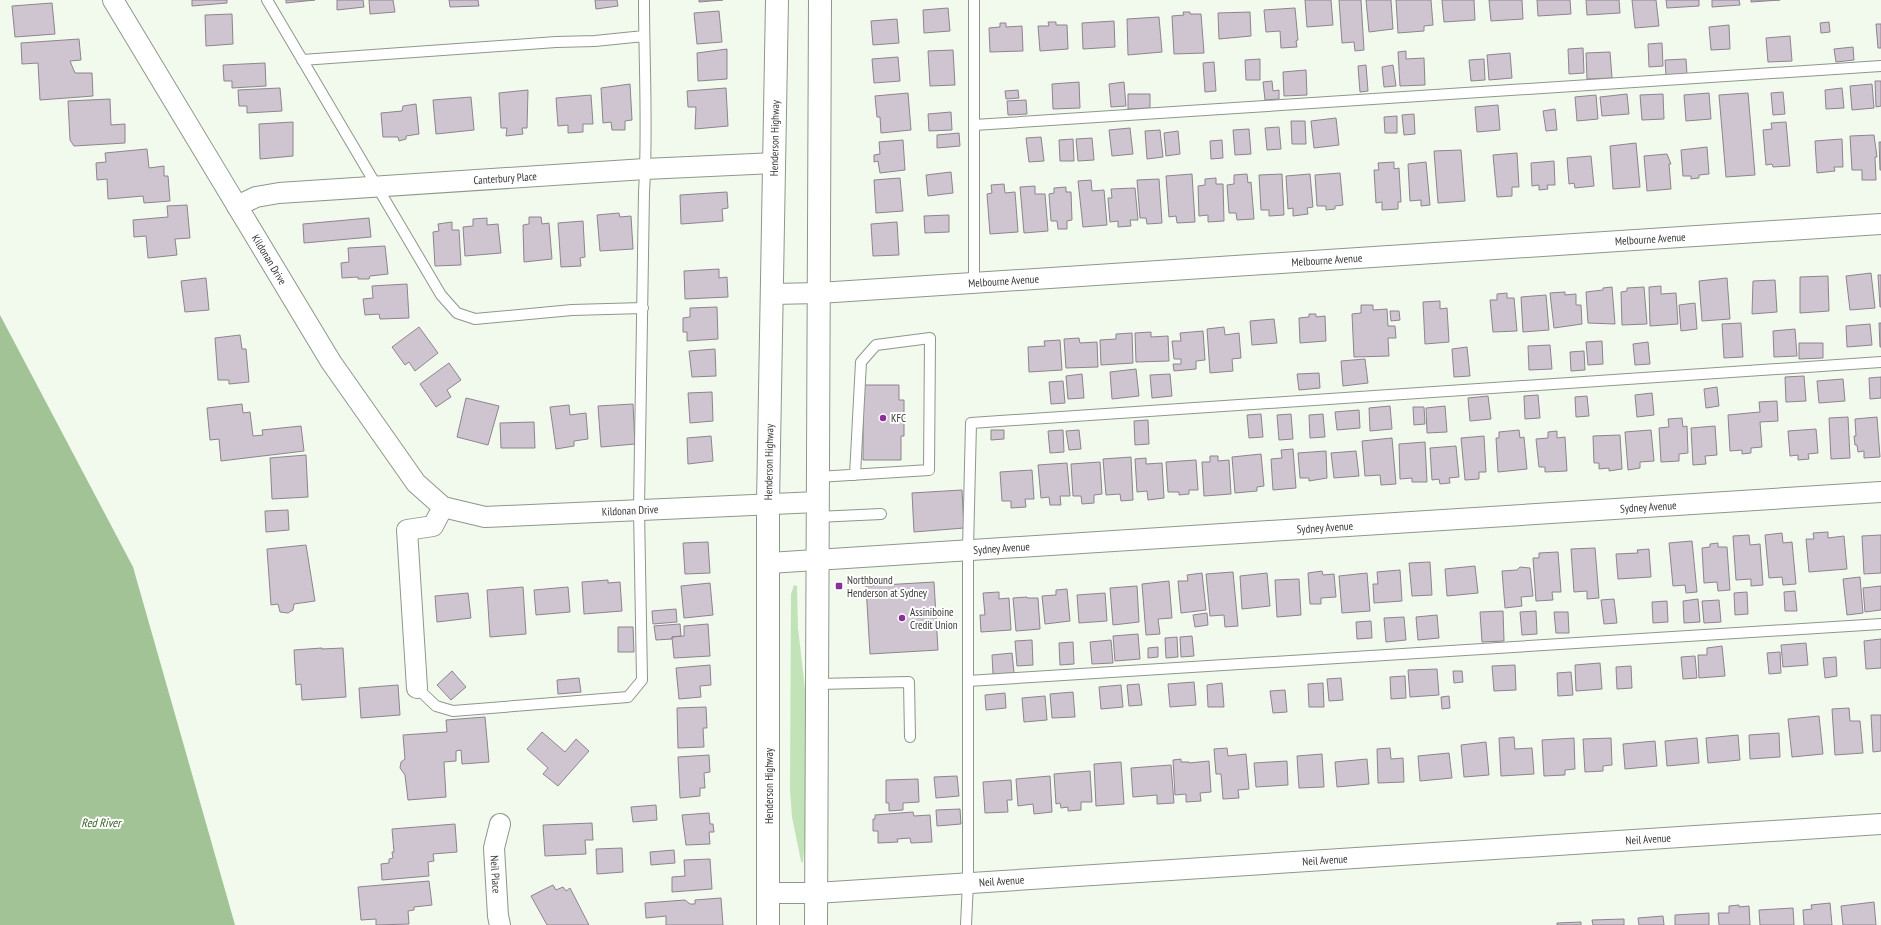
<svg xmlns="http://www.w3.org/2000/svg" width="1881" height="925" font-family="'PT Sans Narrow',sans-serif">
<rect width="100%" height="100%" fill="#f1faed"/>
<path fill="#c2e3b7" d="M794 585 797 586 798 628 805 689 806 826 803 863 801 861 792 817 790 791 791 594Z"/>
<path fill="#a1c395" d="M0 315 133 567 235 925H0Z"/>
<path fill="#cfc5d1" stroke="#8e848f" d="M192 0H227V3L192 6Z
M286 0H315L286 3Z
M337 0H363L364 7 337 10Z
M369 0H393L395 12 370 14Z
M449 0H478L479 6 450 7Z
M595 0H617L618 6 596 9Z
M699 0H723L699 2Z
M1305 0H1331L1333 25 1307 27Z
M1339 0H1361L1364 50 1355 51 1354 42 1342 43Z
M1366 0H1391L1393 29 1369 32Z
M1396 0H1431L1433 25 1424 26V31L1398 33Z
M1442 0H1474L1475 20 1444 22Z
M1489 0H1522L1523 19 1491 21Z
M1537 0H1570L1571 14 1538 16Z
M1586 0H1619L1620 13 1587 15Z
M1632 0H1656L1659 26 1635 28Z
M1666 0H1699V6L1667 8Z
M1712 0H1739L1740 5 1712 7Z
M1751 0H1780L1751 2Z
M52 3 55 34 15 37 12 6Z
M948 8 950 31 924 33 923 10Z
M1295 8 1298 40 1296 41 1297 47 1281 48 1280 31 1266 32 1264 10Z
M719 11 722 42 697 44 694 13Z
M1183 12H1190V14H1201L1204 53 1174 54 1172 16 1184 15Z
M1250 12 1251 36 1219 39 1218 13Z
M232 14 233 44 206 46 205 15Z
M1159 17 1162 52 1128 55 1127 19Z
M897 19 899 43 873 45 871 21Z
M1114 21 1115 47 1083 49 1082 23Z
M1048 22H1056V25H1067L1068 49 1040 51 1038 26H1049Z
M1829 22 1830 32 1821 33 1820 23Z
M1000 23H1006V27L1022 26 1023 51 990 52 989 28 1000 27Z
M1876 24H1881V48H1878Z
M1729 25 1730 49 1711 50 1709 27Z
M1790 36 1792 61 1768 62 1766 38Z
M79 39 81 60 70 61 75 73H92L93 96 40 100 38 63 22 64 21 43Z
M1662 43 1663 66 1649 67 1648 44Z
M1853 47 1854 60 1836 62 1834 49Z
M1583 48 1584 73 1569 74 1568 49Z
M727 49V79L698 81 697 53Z
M953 50 955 85 930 86 928 51Z
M1406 51V59L1424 58 1425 85 1400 86 1398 52Z
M1610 52 1612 78 1587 79 1586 53Z
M1510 53 1512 78 1489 80 1487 55Z
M898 57 900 81 874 83 872 59Z
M1260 59V80H1246L1245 60Z
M1484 59 1485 80 1471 81 1469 60Z
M1686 59 1687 74 1666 75 1665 60Z
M1214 62 1216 91 1205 92 1203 63Z
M265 63 266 86 232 88V81H224L223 65Z
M1366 65 1368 91 1360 92 1358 66Z
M1393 65 1396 86 1384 87 1382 67Z
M1306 70 1307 95 1284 96 1283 72Z
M1272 81 1273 91 1279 90V99L1265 100 1263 82Z
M1875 81H1881V106L1876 107Z
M1079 82 1080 108 1053 109 1052 84Z
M1124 82 1126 106 1111 107 1109 84Z
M630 84 632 120 625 121V130H612L611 122 603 123 601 88Z
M1872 84 1874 108 1852 110 1850 86Z
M280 88 282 111 247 113V106H239L238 90Z
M726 88 728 126 695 129 696 107H688L687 91Z
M1842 88 1844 108 1826 109 1825 90Z
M528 90 527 128H522L523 134 506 136 507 128H501L499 93Z
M1018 90 1019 98 1006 99 1005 91Z
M1783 92 1785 114 1773 115 1771 93Z
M908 93 911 130 881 133 880 117H877L875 96Z
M1709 93 1711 119 1686 121 1684 95Z
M1748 93 1755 175 1726 177 1719 95Z
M1128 94H1150V108L1128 109Z
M1627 94 1629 114 1602 116 1600 97Z
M1663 94 1664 119 1642 120 1640 95Z
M591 95 593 124H583V132L568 133V125L558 126 556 98Z
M1596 95 1598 119 1577 121 1575 97Z
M471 97 474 130 436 134 433 100Z
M110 99 111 125 125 124V143L74 146 70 140 68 101Z
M1026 100 1027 114 1008 115 1007 101Z
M416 104 419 134 406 136V139L399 141 398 137H383L381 113 402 111 403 106Z
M1498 105 1500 130 1477 132 1475 107Z
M1555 109 1557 130 1546 131 1543 111Z
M951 112 952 130 929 131 928 114Z
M1414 114 1415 134 1404 135 1402 115Z
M1397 116V133H1385L1384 117Z
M1336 118 1339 145 1314 148 1311 121Z
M1291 121H1305L1306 144H1292Z
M293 122V156L260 159 259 124Z
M1786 122 1790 166 1773 167 1772 164 1766 165 1763 130 1772 129 1771 123Z
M1279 127 1281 149 1267 150 1265 128Z
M1130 128 1133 154 1112 156 1109 130Z
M1249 129 1251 154 1235 155 1233 130Z
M1160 130 1163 157 1147 159 1145 131Z
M1178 131 1180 154 1166 156 1164 133Z
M959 133 960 146 937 148V135Z
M1874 135 1877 157H1875L1876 180H1862V170H1852L1850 136Z
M1041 137 1044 161 1029 162 1026 138Z
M1092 138 1094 160 1078 161 1076 139Z
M1073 139 1074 161H1060L1059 140Z
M1842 139 1843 167H1834L1835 171 1817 173 1815 141Z
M903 140 905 170 880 173 878 161 874 162V155L880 154 879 142Z
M1222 140 1223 158 1211 159 1210 141Z
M1879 142H1881V170H1880Z
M1636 143 1640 187 1613 189 1610 146Z
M1707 147 1709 174 1699 175V178L1691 179V176H1683L1681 150Z
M147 149 149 168 164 166V176H168L170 201 144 203 143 196 108 199 107 179 97 180 96 163 106 162 105 153Z
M1461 150 1465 201 1438 203 1434 151Z
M1517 153 1519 187H1512V196L1497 197 1493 155Z
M1667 154 1671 164H1669L1671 189 1647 191 1644 156Z
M1591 156 1594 186 1575 188 1574 183 1569 184 1567 158Z
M1554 161 1555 185H1547L1548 189 1539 190V185L1532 186 1531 163Z
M1394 162V169L1399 168 1401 202H1398V209L1382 210V202L1376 203 1374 170H1379L1378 163Z
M1426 162 1430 205 1421 206V200L1410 201 1408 164Z
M951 172 953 193 928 196 926 175Z
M1340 173 1343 205 1335 206V209L1326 210V206H1317L1315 175Z
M1192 174 1195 222 1177 223 1176 216 1169 217 1166 176Z
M1247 174 1248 183 1251 182 1254 219 1237 220 1236 213H1229L1227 185 1234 184V175Z
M1282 174 1284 215 1269 216V210H1261L1259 175Z
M1310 174 1313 207 1307 208 1308 214 1293 216V208L1288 209 1286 176Z
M900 178 903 211 876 213 874 180Z
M1216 178V184H1223L1224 221 1208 222V215L1199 216 1198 186 1205 185V179Z
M1159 179 1162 223 1147 224 1146 218H1140L1137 180Z
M1091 180 1092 191 1104 190 1107 225 1083 227 1078 181Z
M1004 184 1005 193 1015 192 1018 232 990 234 987 194 992 193 991 185Z
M1035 186V194H1045L1048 231 1024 233 1020 187Z
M1066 187V192H1071L1072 220 1067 221V229H1058L1057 221H1051L1049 194 1054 193V188Z
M1135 188 1138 220H1130L1131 226 1118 227V221L1110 222 1108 198H1112L1111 189Z
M727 192 728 208 722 209 723 221 681 224 680 195Z
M187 205 190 238 175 239 177 255 148 258 146 236 134 237 133 220 168 217 167 206Z
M619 213 620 217 631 216 633 249 600 251 597 215Z
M949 215V232L925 233 924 216Z
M529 217H541L542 224 549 223 552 259 524 262 523 225 529 224Z
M369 218 371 237 304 243 303 224Z
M487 218V225L498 224 501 253 465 256 463 227 473 226V219Z
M583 221 585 257 580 258 581 266 561 267 558 223Z
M452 222V230H459L461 265 435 266 433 232 439 231 438 224Z
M897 222 899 255 873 256 871 224Z
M385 246 388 274 370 276 369 279H358V277L342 278 341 263 349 262 348 248Z
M719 269V278L727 277 728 297 685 299 684 271Z
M1871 273 1875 308 1850 310 1846 276Z
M1878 275H1881V307H1880Z
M1828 276 1829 311 1800 313V277Z
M206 278 209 310 185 312 181 281Z
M1727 278 1730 319 1702 321 1699 281Z
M1775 280 1777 312 1752 314 1753 281Z
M407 284 409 318 380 319 379 314 365 315 363 299 373 298 372 286Z
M1661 286V294L1676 293 1678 324 1650 326 1649 287Z
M1612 287 1615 324 1588 323 1586 292 1603 290V288Z
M1644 287 1647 324 1622 325 1621 292 1627 291V288Z
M1565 292V295L1576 294V305H1581L1582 324 1554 328 1550 293Z
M1507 293V298H1514L1517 331 1493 332 1490 300H1497V294Z
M1546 295 1549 330 1523 332 1521 297Z
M1440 301V309L1447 308 1449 342 1425 344 1423 302Z
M1695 303 1697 329 1681 331 1679 305Z
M1361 305H1373V310L1387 309 1388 326H1395L1396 338H1388L1389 356 1354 357 1352 314 1361 313Z
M717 307 718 339 687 341V332H683V318L690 317V308Z
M1390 311H1399L1400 320 1391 321Z
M1309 314H1316V317L1325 316 1326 341 1300 343 1299 318 1309 317Z
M1274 319 1277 343 1252 345 1250 321Z
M1741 323 1743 357 1724 358 1722 324Z
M1879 323H1881V347H1880Z
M1870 324 1872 345 1847 347 1846 326Z
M419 327 438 353 415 371 409 362 405 365 392 347Z
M1224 327 1225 335 1239 333 1241 358 1232 359 1233 371 1210 373 1207 329Z
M1795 329 1797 356 1774 357 1773 331Z
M1203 331 1205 360 1196 361V369L1174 371 1173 364H1181V359H1174L1172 341H1181L1180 333Z
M1151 332V337L1168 336 1169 361 1136 362 1135 333Z
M1132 333 1133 363 1101 365 1100 340 1116 339V334Z
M240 335 242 349H246L249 382 229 384V380H218L215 338Z
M1079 338 1080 343 1097 342 1098 367 1066 368 1064 339Z
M1060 340 1062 370 1029 372 1028 347 1045 346 1044 341Z
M1602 341 1603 364 1588 365 1586 342Z
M1648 342 1650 364 1635 365 1633 344Z
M1799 343H1823V358L1799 359Z
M1550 345 1552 369 1529 370 1528 346Z
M1467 347 1470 376 1454 377 1452 349Z
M715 349 716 376 692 377 689 351Z
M1584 351 1585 370 1571 371 1570 352Z
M1365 359 1368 383 1343 386 1341 361Z
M449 363 461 380 447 390 451 397 436 407 420 384Z
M1136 369 1139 396 1112 399 1110 372Z
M1319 373 1320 388 1299 390 1297 374Z
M1082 374 1084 398 1068 399 1066 376Z
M1170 374 1172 396 1152 398 1150 375Z
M1804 376 1806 401 1786 402 1785 377Z
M1881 377V398L1870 399 1869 378Z
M1843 379 1845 401 1819 403 1817 381Z
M1063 381 1065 403 1051 404 1049 382Z
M863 385H899V400H904V436H901V460H863Z
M1717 387 1719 406 1706 408 1704 389Z
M712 392 713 421 690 423 688 393Z
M1652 393 1654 415 1637 417 1635 395Z
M1538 395 1540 418 1525 419 1524 396Z
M1488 396 1491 419 1470 421 1468 398Z
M1587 396 1589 416 1576 417 1575 397Z
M466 398 499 406 488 445 457 437Z
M1777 401 1778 421 1760 422 1762 447 1751 448V453L1742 454V450L1730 451 1728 415 1760 412 1759 402Z
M242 404 243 413 250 412 253 436 263 435 262 430 301 426 304 451 221 461 219 439 210 440 207 408Z
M633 404 635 444 601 447 598 406Z
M569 405 570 415 586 413 588 439 574 441V446L556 449 550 407Z
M1390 406 1392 429 1370 431 1369 408Z
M1445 406 1447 432 1427 433 1426 408Z
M1413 407H1424L1425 424 1414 425Z
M1359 410 1360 428 1337 430 1335 412Z
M1261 414 1263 437 1249 438 1247 415Z
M1291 414 1293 439 1279 440 1277 415Z
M1323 414 1325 437 1310 438 1309 415Z
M1848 417 1850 458 1831 459 1829 418Z
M1877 417 1880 457 1864 458V451L1858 452 1857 445H1855L1854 436H1856L1855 419Z
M1682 418 1683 427 1687 426 1688 453 1679 454V461L1661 462 1659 428 1669 427 1668 419Z
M1148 420 1149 444 1135 445 1134 421Z
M534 422 535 448H501L500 423Z
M1715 426 1717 455 1705 456 1706 464 1693 465 1691 428Z
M1816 429 1818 453 1808 454 1809 459 1798 460V455L1790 456 1788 431Z
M991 430H1004V439L991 440Z
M1063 430 1064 452 1050 453 1048 431Z
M1079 430 1081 449 1069 450 1066 431Z
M1519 430 1520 438 1524 437 1527 469 1498 472 1496 438H1499V432Z
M1651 430 1654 461 1640 462V468L1628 470 1625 432Z
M1557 431V438L1565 437 1567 471 1545 472V467H1539L1536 439 1548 438V432Z
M1620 435 1622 469 1609 471V468L1599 469V463H1594L1593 436Z
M711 436 713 461 688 464 687 438Z
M1484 436 1486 472H1479V479L1465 480 1461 438Z
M1392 438 1396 484 1381 485 1380 475 1365 476 1362 441Z
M1425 442 1427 482H1412V478L1400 479 1399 444Z
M1456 446 1459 477 1449 478 1450 483 1440 484 1439 479 1432 480 1430 448Z
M1293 449 1296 488 1273 490 1271 459 1282 458 1281 450Z
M1326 451 1327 478 1309 481V478H1300L1298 453Z
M1356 451 1359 476 1334 478 1331 453Z
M1261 454 1264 486 1257 487V491L1235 493 1232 457Z
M306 455 308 497 272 499 270 458Z
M1210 456H1218V461L1229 460 1231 494 1204 496 1202 462H1210Z
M1131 457 1133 500 1121 501 1120 494 1106 495 1103 459Z
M1146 458V464L1162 463 1164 498 1148 500 1147 491 1137 492 1135 459Z
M1196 460 1198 490H1189V494L1179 495V492H1168L1166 462Z
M1100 462 1102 494 1094 495V503L1082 504 1081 496H1073L1071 464Z
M1067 463 1070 496H1060L1061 505H1050L1049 497 1041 498 1038 465Z
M1032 470 1034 499H1025L1026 507 1011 508V501H1002L1000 472Z
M962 490 964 528 914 532 912 493Z
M288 510 289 530 266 532 265 511Z
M1828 532V538L1844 536 1847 569 1809 572 1806 539H1814L1813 533Z
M1782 533 1783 543 1792 542 1796 584 1783 585 1782 577 1769 578 1765 535Z
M1749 535 1750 545 1760 544 1763 585 1751 586V579L1736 580 1733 536Z
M1881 535V573L1864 574 1862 536Z
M1692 541 1697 592 1686 593 1685 585 1673 586 1669 543Z
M708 542 710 573 685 574 683 543Z
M1718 543V547H1727L1730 590 1718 591 1717 582 1704 583 1702 548 1710 547V544Z
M306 545 315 601 294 604 293 610 288 613 280 612 278 604 271 605 267 549Z
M1595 548 1599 598 1587 599V591L1574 592 1571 549Z
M1649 549 1651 577 1618 579 1616 554 1638 553 1637 550Z
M1558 552 1561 592H1552L1553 600 1536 601 1533 558H1539V553Z
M1430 562 1432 595 1412 596 1409 563Z
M1475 566 1478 593 1447 596 1445 569Z
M1520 567 1530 568 1533 596 1521 597 1522 606 1505 608 1502 571 1517 570Z
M1400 570 1402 601 1374 603 1373 584H1378L1377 572Z
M1322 571 1323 575 1334 574 1336 597 1321 598V604H1310L1308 573Z
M1233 572 1238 626 1225 627 1224 615 1210 616 1206 574Z
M1202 573 1206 610 1181 613 1178 581H1188L1187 575Z
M1267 573 1270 606 1242 609 1240 576Z
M1367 573 1370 611 1342 613 1339 576Z
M1860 577 1863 613 1847 615 1843 579Z
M1299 579 1301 615 1277 617 1275 580Z
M608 580V583L620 582 622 611 584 614 582 582Z
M1169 581 1172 618 1158 619 1160 634 1146 635 1142 584Z
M934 582 938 650 870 654 866 586Z
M710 583 713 615 684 618 681 586Z
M1137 586 1139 622 1113 625 1110 588Z
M1881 586V610L1865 612 1863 588Z
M523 587 526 634 490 637 487 590Z
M568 587 570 612 536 615 534 590Z
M1067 589 1070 621 1045 624 1042 596 1056 595V590Z
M1795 591 1797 611H1785L1784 592Z
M999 592V599L1009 598 1011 630 981 632 980 615H985L983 593Z
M1747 592 1748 614 1735 615 1734 593Z
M468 593 471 618 437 622 435 596Z
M1105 593 1107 621 1079 623 1077 595Z
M1027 597V598H1038L1040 629 1016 631 1013 598Z
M1614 599 1617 623 1604 624 1601 600Z
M1698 599 1700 622 1684 623 1683 601Z
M1719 600 1721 622 1704 623 1702 601Z
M1667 601 1668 622 1653 623 1652 602Z
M676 609 677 622 653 624 652 611Z
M1503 611 1504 641 1482 642 1480 612Z
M1536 611 1537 634 1522 635 1520 612Z
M1554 612H1568L1569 633H1556Z
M1207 613 1208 625 1195 627 1193 615Z
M1437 615 1439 638 1418 640 1416 617Z
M1404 617 1406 640 1386 642 1384 618Z
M1371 621 1372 638 1357 639 1356 622Z
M680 624 681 636 672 637V639L656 640 654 626Z
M708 624 710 656 674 658 672 637 684 636V626Z
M618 627H633L634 652H618Z
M1138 634 1140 659 1115 661 1113 636Z
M1192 636 1194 656 1181 657 1180 637Z
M1177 637 1178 657 1166 658 1165 638Z
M1881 639V668L1866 669 1864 641Z
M1032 640 1033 665 1017 666 1015 641Z
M1111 640 1113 663 1092 664 1090 642Z
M1073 642 1074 664 1060 665 1059 643Z
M1806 643 1808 665 1783 667 1781 645Z
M1722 646 1725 676 1699 678 1698 655H1707V648Z
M1158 647V657L1148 658V648Z
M322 648V649L343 648 346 697 302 700 301 684 296 685 294 650Z
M1780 652 1781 673 1769 674 1767 653Z
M1012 653 1014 673 993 674 992 655Z
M1695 656 1697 678 1683 679 1681 657Z
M1836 657 1837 676 1825 678 1823 658Z
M1600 663 1602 689 1576 691 1575 665Z
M710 665 711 685 700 686 701 697 679 699 676 668Z
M1515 665 1516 690 1494 691 1492 666Z
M1631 666 1632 688 1617 689 1616 667Z
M1437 669 1439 695 1410 697 1408 670Z
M452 671 466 687 451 700 437 685Z
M1453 671H1462L1463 682 1454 683Z
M1571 672 1573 695 1558 696 1557 673Z
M1405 676 1406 698 1391 699 1390 677Z
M579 678 581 692 558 694 557 680Z
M1341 678 1343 700 1329 701 1327 679Z
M1194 682 1196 705 1170 707 1168 684Z
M1222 683 1224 707H1208L1207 685Z
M1323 683 1324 707H1309L1308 684Z
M1139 684 1142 705 1129 706 1127 685Z
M398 685 400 715 361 718 359 688Z
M1121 685 1123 707 1101 709 1099 687Z
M1285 690 1287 712 1273 713 1270 691Z
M1073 692 1075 717 1052 718 1050 694Z
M1005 693 1006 708 986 710 985 695Z
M1045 696 1047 720 1024 722 1022 698Z
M1449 696 1450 708 1442 709 1441 697Z
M706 707 707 728H703L704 747 678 748 677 708Z
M1849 708 1850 721H1860L1863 753 1835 755 1832 709Z
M1871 715H1881V751L1873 752Z
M1819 716 1823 754 1792 757 1788 719Z
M485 717 489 762 462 764 461 750 456 751V761L444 762 446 797 408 800 405 775 400 768 401 762 405 759 403 735 447 732 446 720Z
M542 732 565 752 576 739 589 751 558 786 543 774 548 768 527 749Z
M1779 733 1780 757 1750 759 1749 735Z
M1738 735 1740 760 1708 763 1706 738Z
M1514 737 1515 749 1532 748 1534 774 1501 776 1499 738Z
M1574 738 1575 769 1565 770V775L1544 776 1542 740Z
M1611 738 1612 765 1603 766V771L1585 772 1583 739Z
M1697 738 1699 763 1667 766 1665 741Z
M1655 741 1657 766 1625 769 1623 744Z
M1486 742 1489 775 1464 777 1461 745Z
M1227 748 1228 756 1246 754 1249 789 1238 790 1239 798 1223 799 1221 774H1216L1214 749Z
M1390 748 1391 759 1403 758 1404 782 1378 783 1377 749Z
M1449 753 1452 778 1420 781 1418 756Z
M1322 754 1324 787 1299 788 1297 756Z
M709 755 710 772 704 773 705 788H700V796L680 798 678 757Z
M1181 759V762H1189V763L1209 761 1211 792 1200 793 1201 801 1186 802V794L1175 795 1173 760Z
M1367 759 1369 784 1337 787 1335 762Z
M1287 761 1288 785 1256 787 1254 763Z
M1121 762 1124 804 1096 806 1094 764Z
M1171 765 1174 803 1157 804V795L1133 797 1131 768Z
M1090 771 1092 802H1081V810L1068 811V807L1061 808 1060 803 1056 804 1054 774Z
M957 776 959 796 936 798 934 777Z
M1050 776 1052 812 1034 814 1033 804 1018 806 1016 779Z
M918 779 919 802 903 803V810L889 811V803H886V780Z
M1011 780 1012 800H1007L1008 812 985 813 983 782Z
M656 805 657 820 633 822 631 807Z
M960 809 961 824 937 826 936 810Z
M913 812 914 816 930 815 932 842 911 843 910 838 897 839 898 842 878 843V831H873V819H875V815Z
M709 813 710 824H713L714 832H709L710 844 686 845 682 815Z
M592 823 593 840H585L586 854 545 856 543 825Z
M455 824 457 852 433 854 434 861 428 862 429 876 382 880 381 864 389 863V859L393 858 392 852H394L392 829Z
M622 848 623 872 597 874 596 849Z
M674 850 675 863 651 865 650 852Z
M710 859 712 889 672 892V877L685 876 684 860Z
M429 881 432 905 414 907V910L408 911 409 924 376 925V919L361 920 358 887Z
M553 885 556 890 563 887 566 891 570 888 589 925H547L531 896Z
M721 898 723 925H666V916L646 918 645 903 685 900 690 904H695V900Z
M1874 902 1876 925H1843L1841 906Z
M1830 903 1832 925H1804L1803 910 1812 909 1811 905Z
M1739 905V907L1749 906 1750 925H1719L1718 913H1729V906Z
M1793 908 1794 925H1760L1759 910Z
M1709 913V925H1675V915Z
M1663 916 1664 925H1639L1638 918Z
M1624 919V925H1593L1592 920Z
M1581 922V925H1557V923Z"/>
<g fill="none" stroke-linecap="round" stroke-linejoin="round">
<defs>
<path id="lane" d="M267 0 441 295 457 313 475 319 572 310 643 308
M974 0V283
M302 60 556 42 595 41 644 36
M974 125 1881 66
M818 477C855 475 892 472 929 470L930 338 876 345 861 362 855 475
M817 517 881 514
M968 681 1881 624
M817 684 909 682 910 737
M417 688 436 706 453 711 628 697 642 680 639 509 644 192C648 128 644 64 644 0
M966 925 968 883V549L971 423 1881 362"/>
<g id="street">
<path id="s1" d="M113 0 331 362 416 483 443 507 485 517 817 502"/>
<path id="s2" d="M237 206 256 197 279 193 645 169 775 163"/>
<path id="s3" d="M772 294 819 293 1881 224"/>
<path id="s4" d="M769 563 1881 492"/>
<path d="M417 688 407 530 433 526 443 507"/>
<path id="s5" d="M500 824 494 848 498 916 500 925"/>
<path id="s6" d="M768 893H816L1881 824"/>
</g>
<g id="secondary">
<path id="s7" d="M768 925V503L777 0"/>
<path d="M816 925 820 0"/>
</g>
</defs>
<use href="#lane" stroke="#8e978b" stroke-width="12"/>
<use href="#street" stroke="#8e978b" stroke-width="22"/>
<use href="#secondary" stroke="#8e978b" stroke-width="24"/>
<use href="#lane" stroke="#fff" stroke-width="10"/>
<use href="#street" stroke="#fff" stroke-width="20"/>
<use href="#secondary" stroke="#fff" stroke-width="22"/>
</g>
<g fill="#8c2f99" stroke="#fff" stroke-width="1.5">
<circle cx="883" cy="418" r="4"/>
<rect x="835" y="582" width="8" height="8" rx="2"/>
<circle cx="902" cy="618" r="4"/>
</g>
<g text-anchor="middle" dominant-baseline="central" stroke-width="4" stroke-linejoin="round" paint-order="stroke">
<g font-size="11" fill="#343733" stroke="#fff">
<text stroke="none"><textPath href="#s7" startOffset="787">Henderson Highway</textPath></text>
<text stroke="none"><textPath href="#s2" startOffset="271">Canterbury Place</textPath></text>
<text stroke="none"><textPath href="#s3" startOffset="880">Melbourne Avenue</textPath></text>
<text stroke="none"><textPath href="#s1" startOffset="303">Kildonan Drive</textPath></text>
<text stroke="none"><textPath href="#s3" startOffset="556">Melbourne Avenue</textPath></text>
<text stroke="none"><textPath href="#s3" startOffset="232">Melbourne Avenue</textPath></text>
<text stroke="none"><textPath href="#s7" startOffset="463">Henderson Highway</textPath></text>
<text stroke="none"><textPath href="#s4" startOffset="881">Sydney Avenue</textPath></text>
<text stroke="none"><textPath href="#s1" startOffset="795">Kildonan Drive</textPath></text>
<text stroke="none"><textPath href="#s4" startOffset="557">Sydney Avenue</textPath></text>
<text stroke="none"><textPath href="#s4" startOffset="233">Sydney Avenue</textPath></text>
<text transform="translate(769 786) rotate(-90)">Henderson Highway</text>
<text stroke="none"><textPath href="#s6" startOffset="882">Neil Avenue</textPath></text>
<text stroke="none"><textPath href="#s6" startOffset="558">Neil Avenue</textPath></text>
<text stroke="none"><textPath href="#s5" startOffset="51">Neil Place</textPath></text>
<text stroke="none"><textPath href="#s6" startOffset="234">Neil Avenue</textPath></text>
</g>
<g font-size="11" fill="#343733" stroke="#fff" text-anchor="start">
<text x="891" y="418">KFC</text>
<text x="847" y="580">Northbound<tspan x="847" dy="13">Henderson at Sydney</tspan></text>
<text x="910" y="612">Assiniboine<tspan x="910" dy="13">Credit Union</tspan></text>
</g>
<g font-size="12" font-style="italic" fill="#366224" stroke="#fff">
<text x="101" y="822">Red River</text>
</g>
</g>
</svg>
